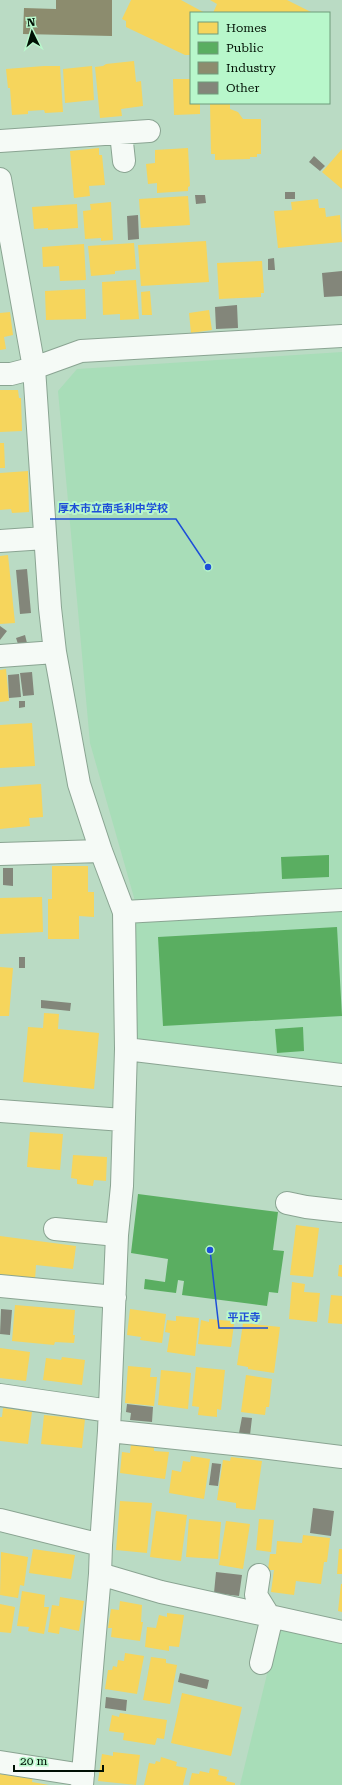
<svg xmlns="http://www.w3.org/2000/svg" width="342" height="1785" font-family="'Roboto Serif','Noto Sans JP',serif">
<rect width="100%" height="100%" fill="#badbc4"/>
<path fill="#a8ddb8" d="M342 352V1067L137 1043 135 901 90 743 58 391 77 369Z
M278 1629 342 1642V1785H240Z"/>
<path fill="#f6d55c" d="M131 0H181L205 13H191V55H185L126 27V21L122 19Z
M210 0H287L313 13H213L217 4Z
M134 61 136 82 141 81 143 106 121 109 122 116 100 118 95 67 103 66 106 64Z
M44 66H60L63 112 45 113 44 110 28 111V114L12 115 10 88H8L6 69Z
M92 66 94 100 65 103 63 69Z
M173 79H191V103H200V114L174 115Z
M210 103H230V109L238 112 243 119H261V154H257V157H250V159L215 160V154H211Z
M99 148V155H102L105 185 89 186 90 196 74 198 70 151Z
M188 148 190 186 188 187V191L157 193V183L148 184 146 164 155 163V150Z
M342 149V189L322 172Z
M188 196 190 225 141 228 139 199Z
M318 199 319 208H325L326 217 340 215 342 242 278 248 274 211 292 210 291 202Z
M111 202 113 240 101 241V238L85 239 83 211 91 210 90 204Z
M77 204 78 228 48 230V228L34 229 32 207Z
M206 241 209 282 141 286 138 245Z
M134 243 136 269 115 271V274L91 276 88 246Z
M84 244 86 280 60 281 59 266 43 267 42 247Z
M262 261 264 293H261V297L219 299 217 263Z
M136 280 139 319 120 320V314L103 315 102 282Z
M85 289 86 319 46 320 45 291Z
M150 291 152 315H142L141 292Z
M209 310 212 330 191 333 189 313Z
M10 312 13 335 4 337 6 349 0 350V313Z
M0 390H18L19 398H21L22 431 0 432Z
M0 443H4L5 468H0Z
M28 471 29 512 12 513 11 509 0 510V473Z
M8 555 15 623 0 624V556Z
M6 669 9 701 0 702V670Z
M32 723 35 766 0 768V725Z
M41 784 43 817 29 818 30 826 0 829V787Z
M52 866H88V892H94V917L79 916V939H48V899H52Z
M42 897 43 932 0 934V898Z
M0 967 13 968 9 1016H0Z
M44 1013 59 1014 58 1029 99 1033 94 1089 23 1082 28 1027 43 1028Z
M30 1132 63 1134 60 1170 27 1167Z
M73 1155 107 1157 106 1181 94 1180 93 1186 77 1184V1179L71 1178Z
M296 1225 319 1228 313 1277 290 1275Z
M0 1236 76 1246 73 1269 36 1265 35 1280 0 1276Z
M339 1265H342V1277L338 1276Z
M292 1282 305 1284 304 1292 320 1293 317 1322 289 1319Z
M331 1295 342 1296V1324L328 1323Z
M15 1305 75 1310 73 1335H75L74 1343 55 1342 54 1345 12 1341Z
M130 1309 166 1314 162 1343 140 1340 141 1337 127 1335Z
M176 1316 199 1318 195 1356 167 1352 170 1333 165 1332 167 1320 176 1321Z
M209 1319 231 1321V1324H234L231 1347 198 1344 201 1320 209 1322Z
M243 1323 280 1327 274 1373 248 1369V1367L237 1365Z
M0 1348 30 1352 26 1381 0 1378Z
M62 1357 85 1360 82 1385 43 1380 46 1358 61 1360Z
M128 1366 151 1368 150 1377H157L154 1406 125 1403Z
M196 1367 225 1370 221 1410 217 1409V1417L198 1415 199 1407 192 1406Z
M161 1370 191 1373 188 1409 158 1405Z
M246 1375 272 1379 269 1407H266L265 1415 241 1412Z
M3 1408 32 1412 28 1444 0 1441V1417H2Z
M44 1415 85 1419 82 1448 41 1444Z
M131 1444 154 1447V1451L169 1452 165 1479 120 1473 122 1452 130 1453Z
M191 1456 210 1459 204 1499 169 1493 172 1470 181 1472 183 1461 190 1462Z
M231 1457 262 1461 255 1510 236 1508V1503L217 1500 223 1460 230 1461Z
M120 1501 152 1503 147 1553 116 1550Z
M156 1511 187 1515 181 1561 150 1557Z
M189 1519 221 1522 218 1559 186 1557Z
M259 1519 274 1520 271 1552 256 1550Z
M226 1521 250 1524 243 1569 219 1565Z
M303 1535 330 1538 327 1562H324L321 1584 296 1581 294 1595 271 1592 274 1570H268L270 1554H276L277 1541 302 1543Z
M33 1549 75 1555 71 1579 29 1573Z
M339 1549H342V1574H337Z
M1 1552 28 1557 24 1586 20 1585 18 1598 0 1595Z
M341 1584H342V1612L338 1611Z
M22 1591 45 1595 44 1607H49L44 1634 28 1631 29 1627 17 1626Z
M60 1597 84 1601 79 1631 60 1627 59 1634 48 1632 52 1605 59 1606Z
M120 1601 142 1605 141 1622H143L140 1641 111 1637 112 1628H108L111 1609 119 1610Z
M0 1604 15 1607 11 1633 0 1632Z
M167 1613 184 1615 179 1647 169 1646V1651L145 1647 147 1627 156 1628 159 1615 167 1617Z
M125 1653 144 1656 137 1694 105 1689 108 1670H112L113 1666 117 1667 118 1660 124 1661Z
M151 1657 166 1659V1663L177 1665 170 1704 143 1700Z
M182 1693 242 1707 231 1756 171 1743Z
M120 1713 167 1720 164 1739 157 1738 155 1745 123 1740 124 1733 109 1731 112 1715 119 1717Z
M113 1752 140 1755 136 1785 98 1781 102 1754 113 1756Z
M161 1757 177 1762 176 1766 187 1768 183 1785H144L149 1763 155 1764 156 1761 160 1762Z
M210 1768 219 1770 218 1775 227 1777 226 1781 235 1783V1785H189L192 1773 199 1774 200 1771 209 1773Z
M0 1774 26 1778 27 1774 33 1776 32 1782 49 1785H0Z"/>
<path fill="#5aae61" d="M329 855V877L282 879 281 857Z
M337 927 342 1016 163 1026 158 937Z
M303 1027 304 1051 277 1053 275 1029Z
M138 1194 278 1212 273 1250 284 1251 278 1293 269 1292 267 1306 182 1295 184 1281 178 1280 176 1293 144 1289 145 1279 165 1282 168 1259 131 1253Z"/>
<path fill="#8c8c6e" d="M56 0H112V36L23 34 24 8 56 9Z"/>
<path fill="#83867a" d="M314 156 325 166 320 171 309 162Z
M285 192H295V199H285Z
M195 195H205L206 203 196 204Z
M138 215 139 239 128 240 127 216Z
M274 258 275 270H268V259Z
M342 271V296L324 297 322 273Z
M237 305 238 328 216 329 215 307Z
M27 569 31 613 20 614 16 570Z
M0 626 7 631 0 640Z
M25 635 27 643 18 644 16 638Z
M32 672 34 695 23 696 20 673Z
M19 674 21 697 9 698 8 675Z
M19 701H25V707L19 708Z
M3 868H13V886L3 885Z
M19 957H25V968H19Z
M41 1000 71 1003 70 1011 41 1008Z
M1 1309 12 1310 10 1335 0 1334Z
M127 1404 153 1407 152 1422 130 1420 131 1413 126 1412Z
M242 1417 252 1418 250 1435 239 1433Z
M212 1463 221 1464 218 1486 209 1485Z
M313 1508 334 1511 331 1536 310 1533Z
M216 1572 242 1575 239 1596 214 1593Z
M180 1673 209 1680 207 1689 178 1682Z
M106 1697 127 1700 126 1711 105 1708Z"/>
<g fill="none" stroke-linecap="round" stroke-linejoin="round">
<defs>
<path id="minor" d="M121 133 124 161
M0 141 149 131
M0 179 34 368 50 608 55 652 79 784 101 851 124 912 126 1049 122 1186 117 1235 109 1431 101 1545 100 1574 82 1785
M0 374H11L34 368 81 351 342 336
M0 541 45 538
M0 656 55 652
M0 854 101 851
M124 912 342 900
M126 1049 342 1075
M0 1111 123 1120
M287 1203 306 1207 342 1211
M55 1229 117 1235
M0 1286 115 1297
M0 1395 110 1411
M109 1431 253 1446 342 1457
M0 1520 101 1545
M100 1574 161 1592 342 1632
M259 1575 256 1595 269 1616 270 1625 261 1663
M0 1762 83 1775"/>
</defs>
<use href="#minor" stroke="#8aa492" stroke-width="24"/>
<use href="#minor" stroke="#f5faf6" stroke-width="22"/>
</g>
<path fill="none" stroke="#1d4ed8" stroke-width="1.5" d="M208 567L176 519H50M210 1250L219 1328H268"/>
<g fill="#1d4ed8" stroke="#b8f7cb" stroke-width="1.5">
<circle cx="208" cy="567" r="4"/>
<circle cx="210" cy="1250" r="4"/>
</g>
<g font-size="11" text-anchor="middle" font-weight="bold" fill="#1d4ed8" stroke="#b8f7cb" stroke-width="4" stroke-linejoin="round" paint-order="stroke">
<text x="113" y="512">厚木市立南毛利中学校</text>
<text x="244" y="1321">平正寺</text>
</g>
<rect x="190" y="12" width="140" height="92" fill="#b8f7cb" stroke="#6e9b7b"/>
<rect x="198" y="22" width="20" height="12" fill="#f6d55c" stroke="#6e9b7b"/>
<text x="226" y="32" font-size="12" fill="#001004">Homes</text>
<rect x="198" y="42" width="20" height="12" fill="#5aae61" stroke="#6e9b7b"/>
<text x="226" y="52" font-size="12" fill="#001004">Public</text>
<rect x="198" y="62" width="20" height="12" fill="#8c8c6e" stroke="#6e9b7b"/>
<text x="226" y="72" font-size="12" fill="#001004">Industry</text>
<rect x="198" y="82" width="20" height="12" fill="#83867a" stroke="#6e9b7b"/>
<text x="226" y="92" font-size="12" fill="#001004">Other</text>
<g transform="translate(32 32) rotate(355)" stroke="#b8f7cb" stroke-width="3" paint-order="stroke">
<path d="M0-3L7 15L0 10L-7 15Z" fill="#001004"/>
<text y="-6" font-size="11" font-weight="bold" text-anchor="middle" fill="#001004">N</text>
</g>
<path d="M14 1765v6h89v-6" fill="none" stroke="#001004" stroke-width="2"/>
<text x="20" y="1765" font-size="12" fill="#001004" stroke="#b8f7cb" stroke-width="3" paint-order="stroke">20 m</text>
</svg>
